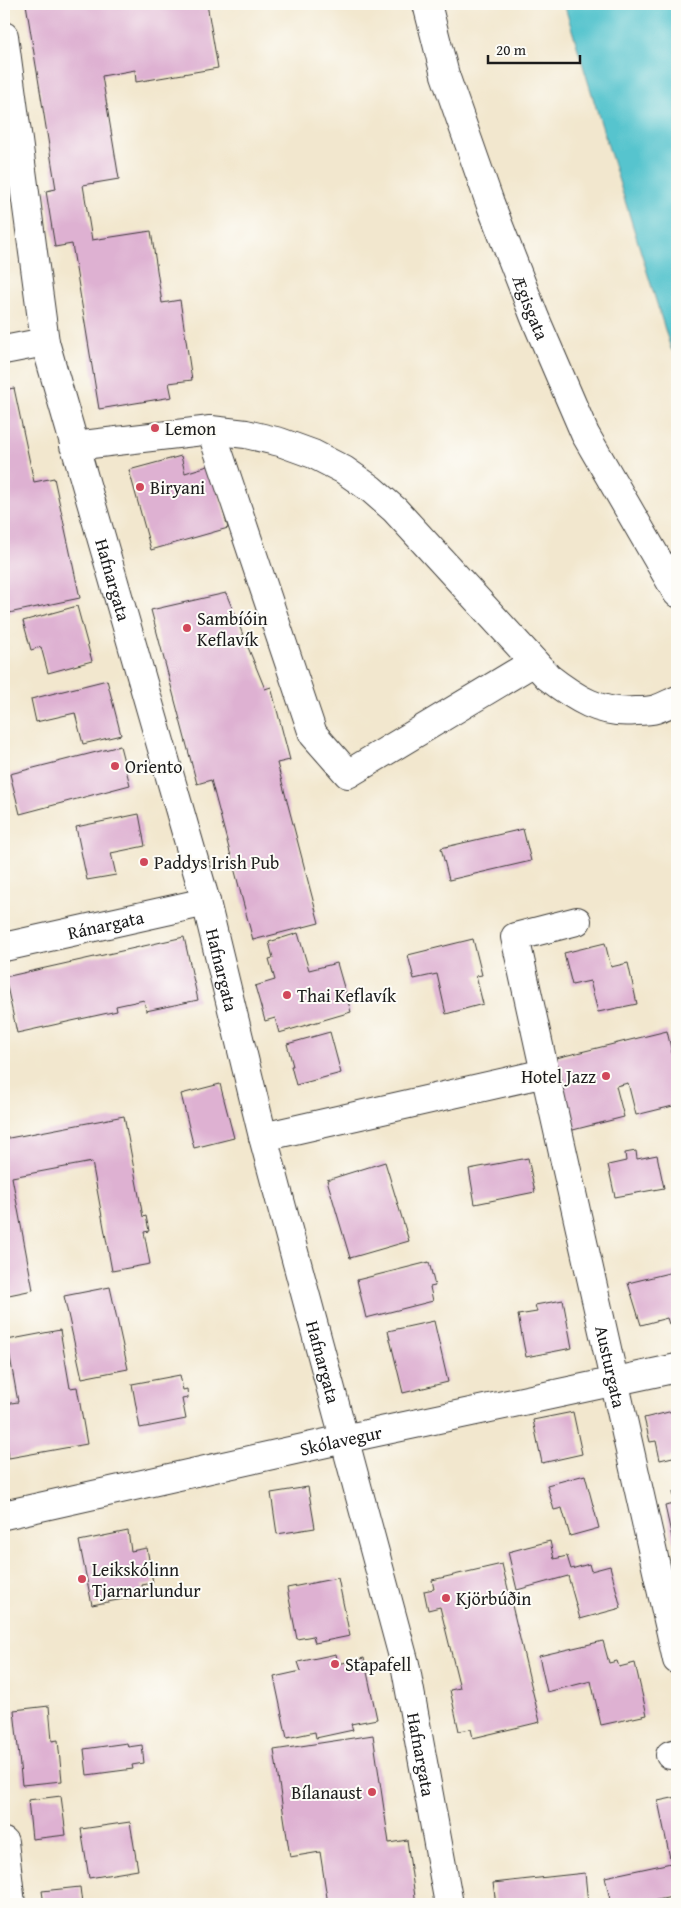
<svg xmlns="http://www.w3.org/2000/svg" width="681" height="1908" font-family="'Gentium Book Plus',serif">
<rect width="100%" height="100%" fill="#fdfcf7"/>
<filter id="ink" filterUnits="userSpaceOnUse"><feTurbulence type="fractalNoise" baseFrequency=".02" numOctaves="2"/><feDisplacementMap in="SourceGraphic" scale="10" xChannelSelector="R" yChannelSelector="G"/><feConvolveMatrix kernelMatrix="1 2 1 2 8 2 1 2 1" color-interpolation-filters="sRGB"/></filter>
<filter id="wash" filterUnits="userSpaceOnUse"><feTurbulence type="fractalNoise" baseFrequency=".0096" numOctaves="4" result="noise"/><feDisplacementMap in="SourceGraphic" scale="20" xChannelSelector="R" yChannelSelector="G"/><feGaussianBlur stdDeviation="1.12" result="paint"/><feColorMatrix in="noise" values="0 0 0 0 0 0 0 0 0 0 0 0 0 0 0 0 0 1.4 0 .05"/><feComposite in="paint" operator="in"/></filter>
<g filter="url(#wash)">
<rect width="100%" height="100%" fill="#f2e7ce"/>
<path fill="#57c4ce" stroke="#3a7075" d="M564 4H677V357L671 349Z"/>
<g id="blocks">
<path fill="#deb1d2" d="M26 4H207L218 68 136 82 135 70 102 76 119 179 83 185 92 240 151 231 162 303 180 300 192 380 169 383 172 397 99 409 72 244 55 247 46 191 56 189Z
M14 388 34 482 54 478 80 598 4 614V390Z
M181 456 185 473 211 465 228 528 151 550 129 470Z
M226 593 265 689 271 687 290 760 277 763 319 923 253 940 211 780 197 784 151 610Z
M77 606 92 661 48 673 41 647 31 650 23 621Z
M107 680 121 735 83 744 75 713 36 722 31 699Z
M120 746 130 785 20 814 10 774Z
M139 814 145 846 111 853 116 875 87 880 76 827Z
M523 829 531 861 449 880 441 848Z
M298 933 309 970 337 963 351 1012 279 1033 275 1018 265 1021 255 986 275 980 269 959 273 958 269 942Z
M184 937 198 1000 146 1011 144 1000 116 1006 117 1011 17 1033 5 977Z
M473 939 482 975 476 976 483 1004 446 1014 437 974 414 979 408 955Z
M605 943 611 967 628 963 637 1004 598 1012 590 981 572 985 564 953Z
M667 1031 677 1074V1105L636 1115 628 1083 616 1086 624 1117 569 1131 552 1059Z
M330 1032 341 1073 296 1085 291 1066H293L287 1044Z
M220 1084 234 1138 194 1148 181 1094Z
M124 1116 143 1217 146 1216 149 1231 144 1232 150 1264 112 1271 92 1162 12 1177 33 1290 4 1296V1139Z
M636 1151 637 1159 657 1155 664 1188 615 1197 608 1165 626 1161 625 1153Z
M528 1158 535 1192 475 1204 469 1169Z
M385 1162 409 1241 350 1258 327 1180Z
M429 1262 435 1286 430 1287 433 1301 366 1318 357 1280Z
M677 1271V1322L669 1324 667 1318 641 1325 628 1283Z
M110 1287 128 1369 82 1378 64 1296Z
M563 1300 572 1348 526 1357 518 1315 537 1312 535 1305Z
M434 1321 448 1382 403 1393 388 1331Z
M60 1330 70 1388 77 1387 87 1444 9 1458 4 1428V1404L18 1402 7 1340Z
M180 1375 183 1390 187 1389 188 1398 182 1399 186 1419 140 1428 132 1384Z
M677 1410V1456L660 1460 656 1441 650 1442 644 1418Z
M573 1412 582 1454 542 1463 533 1420Z
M585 1475 599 1528 570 1536 562 1508 554 1510 547 1485Z
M308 1487 315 1528 277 1534 271 1493Z
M677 1491V1541L673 1542 665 1506 675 1504 673 1492Z
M128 1531 131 1551 147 1548 153 1583 142 1585 144 1595 92 1605 79 1541Z
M550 1541 554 1559 567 1556 571 1569 589 1564 591 1571 610 1566 621 1608 580 1619 568 1576 517 1590 508 1552Z
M502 1564 540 1722 473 1738 471 1729 459 1731 450 1690 460 1688 440 1607 428 1610 424 1591 434 1589 432 1580Z
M338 1578 350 1636 315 1643 313 1636 297 1639 287 1588Z
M603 1641 609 1663 617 1661 619 1667 635 1663 647 1715 601 1725 591 1681 547 1692 539 1656Z
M336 1654 338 1664 364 1658 377 1719 351 1724 353 1730 316 1738 315 1732 287 1738 274 1677 301 1671 298 1662Z
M49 1706 52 1741 58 1740 62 1781 22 1785 14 1710Z
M373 1735 389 1843 407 1840 416 1904H328L320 1852 290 1857 274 1750Z
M127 1743 128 1747 142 1745 144 1763 132 1765 133 1769 87 1775 84 1749Z
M61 1796 66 1835 32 1839 28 1800Z
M677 1797V1896L638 1904H611L605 1877 671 1863 658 1801Z
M130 1822 138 1870 89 1878 81 1829Z
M585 1873 588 1904H496L493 1883Z
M80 1887 82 1904H44L42 1891Z"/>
</g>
</g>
<g filter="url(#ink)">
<use href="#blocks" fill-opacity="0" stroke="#3c3a37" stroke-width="1"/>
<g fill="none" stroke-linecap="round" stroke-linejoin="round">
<defs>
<g id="minor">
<path id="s1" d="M427 4 445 75 490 203 535 318 585 434 677 593"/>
<path id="s2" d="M4 36 45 342 206 902 263 1137 405 1664 449 1904"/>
<path d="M4 350 45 342"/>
<path d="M211 430 313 734 348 774 534 662"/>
<path d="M74 446 211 430 246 434 280 442 313 454 344 470 371 489 395 510 548 677C575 698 601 715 636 711 643 711 650 711 656 709 663 707 670 703 677 700"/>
<path id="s3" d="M4 947 206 902"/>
<path d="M545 1073 515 937 577 921"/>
<path id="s4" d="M263 1137 545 1073 677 1660"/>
<path id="s5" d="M4 1515 344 1439 677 1368"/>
<path d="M670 1755 677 1753"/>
<path d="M4 1842 11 1904"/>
</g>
</defs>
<use href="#minor" stroke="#3c3a37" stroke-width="30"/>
<use href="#minor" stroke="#fff" stroke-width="28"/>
</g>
</g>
<g fill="#d1495b" stroke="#fdfcf7" stroke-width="2">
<circle cx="155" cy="428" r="5"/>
<circle cx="140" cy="487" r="5"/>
<circle cx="187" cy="628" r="5"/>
<circle cx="115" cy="766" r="5"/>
<circle cx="144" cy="862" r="5"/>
<circle cx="287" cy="995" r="5"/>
<circle cx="606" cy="1076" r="5"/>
<circle cx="82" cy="1579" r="5"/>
<circle cx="446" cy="1598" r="5"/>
<circle cx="335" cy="1664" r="5"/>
<circle cx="372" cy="1792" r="5"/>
</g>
<g text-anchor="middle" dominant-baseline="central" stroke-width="4" stroke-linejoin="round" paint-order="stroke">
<g font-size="18" fill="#1c1c1c" stroke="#fdfcf7">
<text stroke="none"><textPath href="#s1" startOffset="321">Ægisgata</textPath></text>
<text stroke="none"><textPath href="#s2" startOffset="556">Hafnargata</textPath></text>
<text stroke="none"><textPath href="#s3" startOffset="104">Ránargata</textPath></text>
<text stroke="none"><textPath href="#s2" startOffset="961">Hafnargata</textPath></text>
<text stroke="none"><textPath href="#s2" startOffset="1366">Hafnargata</textPath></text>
<text stroke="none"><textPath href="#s4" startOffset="590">Austurgata</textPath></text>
<text stroke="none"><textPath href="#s5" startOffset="345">Skólavegur</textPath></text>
<text stroke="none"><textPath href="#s2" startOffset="1771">Hafnargata</textPath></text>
</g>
<g font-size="18" fill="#1c1c1c" stroke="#fdfcf7" text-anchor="start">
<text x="165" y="428">Lemon</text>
<text x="150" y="487">Biryani</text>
<text x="197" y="618">Sambíóin<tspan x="197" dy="21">Keflavík</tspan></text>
<text x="125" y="766">Oriento</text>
<text x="154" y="862">Paddys Irish Pub</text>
<text x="297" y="995">Thai Keflavík</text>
<text x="596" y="1076" text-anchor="end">Hotel Jazz</text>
<text x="92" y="1569">Leikskólinn<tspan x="92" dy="21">Tjarnarlundur</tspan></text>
<text x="456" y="1598">Kjörbúðin</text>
<text x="345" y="1664">Stapafell</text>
<text x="362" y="1792" text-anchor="end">Bílanaust</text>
</g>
</g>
<rect width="681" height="1908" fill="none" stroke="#fdfcf7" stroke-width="20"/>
<path d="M488 55v8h92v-8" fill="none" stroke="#1c1c1c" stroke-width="2.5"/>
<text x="496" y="55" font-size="15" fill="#1c1c1c" stroke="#fdfcf7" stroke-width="4" paint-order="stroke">20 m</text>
</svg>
